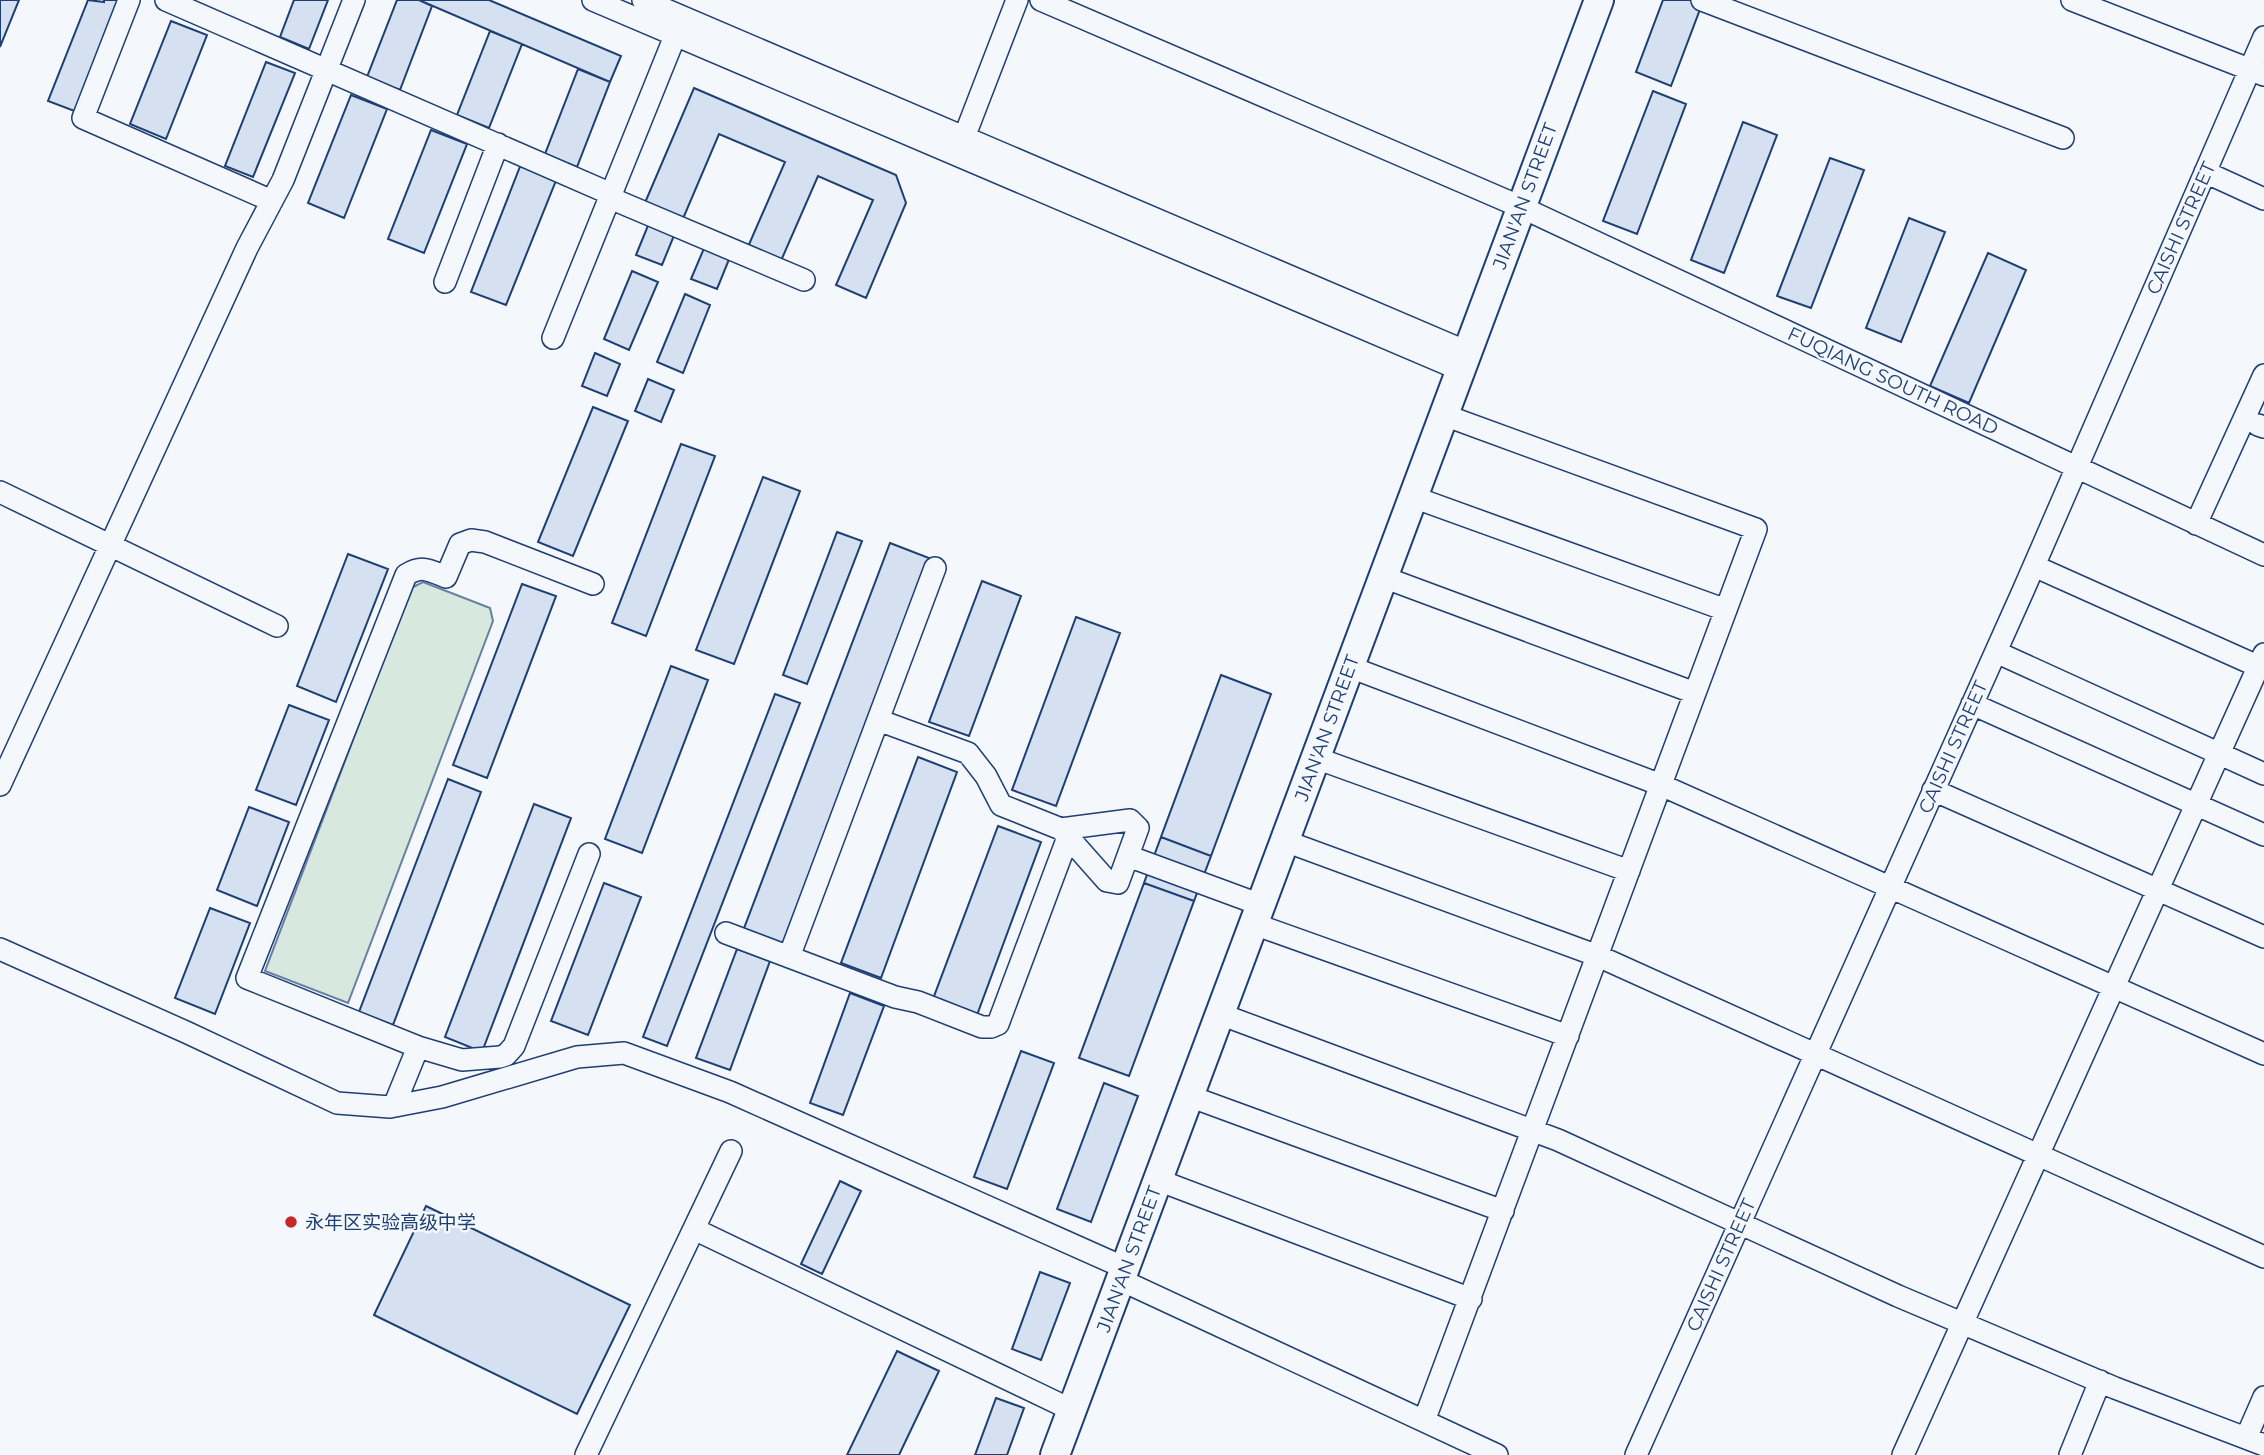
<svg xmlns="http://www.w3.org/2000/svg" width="2264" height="1455" font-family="Montserrat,'Noto Sans SC',sans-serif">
<rect width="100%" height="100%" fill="#f4f7fb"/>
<path fill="#d7e8df" stroke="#687fa3" stroke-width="2" d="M423 582 490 608 493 621 348 1003 265 971 411 588Z"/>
<path fill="#d5e0f0" stroke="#1d3f73" stroke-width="2" d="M0 0H19L0 47Z
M88 0 104 2V0H122L77 112 48 101Z
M294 0H328L309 49 280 37Z
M397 0H419L432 6 400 90 367 77Z
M419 0H489L621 56 610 82Z
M1663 0H1691L1702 4 1671 86 1636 72Z
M171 21 207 35 166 139 130 124Z
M490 31 522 44 489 128 457 115Z
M266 62 295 73 253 177 225 166Z
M578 69 610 82 577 167 545 154Z
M694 88 896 175 906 203 866 298 836 285 873 200 818 176 780 263 747 249 785 162 719 134 682 221 644 205Z
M1653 91 1686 104 1637 234 1603 221Z
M351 95 387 109 344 218 308 203Z
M1743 122 1777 135 1724 273 1691 260Z
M431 130 467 144 424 253 388 239Z
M1830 158 1864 170 1811 308 1777 296Z
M521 164 557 178 506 305 471 292Z
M1909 218 1945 232 1901 342 1866 328Z
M649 223 675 233 662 265 636 255Z
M705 246 730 257 717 289 691 279Z
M1988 253 2026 270 1969 403 1930 386Z
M632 271 658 282 629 350 604 339Z
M685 294 710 305 683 373 657 362Z
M595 353 620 364 607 396 582 386Z
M648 379 674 390 661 422 635 411Z
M593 407 628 421 573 556 538 542Z
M681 444 715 456 646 636 612 623Z
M763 477 800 491 734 664 696 650Z
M837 532 862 541 807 684 783 675Z
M890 543 929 558 782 945 743 931Z
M348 554 388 569 336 702 297 686Z
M982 581 1021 596 969 736 929 722Z
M522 584 556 596 487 778 453 765Z
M1076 617 1120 633 1056 806 1012 790Z
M671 666 708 680 642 853 605 839Z
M1221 675 1271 694 1211 856 1161 837Z
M775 694 800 703 667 1046 643 1037Z
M289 705 329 720 296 805 256 790Z
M918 757 957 772 881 978 841 963Z
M448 779 481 792 393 1025 359 1012Z
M534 804 571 818 482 1052 445 1037Z
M249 807 289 822 257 906 217 890Z
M998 826 1041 842 977 1015 933 999Z
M1161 837 1211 856 1194 901 1144 883Z
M604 883 641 897 588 1035 551 1021Z
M1144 883 1194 901 1129 1076 1079 1058Z
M210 908 250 923 215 1014 175 998Z
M737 949 770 961 730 1070 696 1058Z
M850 993 884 1006 843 1115 810 1103Z
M1021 1051 1054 1063 1007 1189 974 1177Z
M1104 1083 1138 1096 1091 1222 1057 1209Z
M840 1181 861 1191 822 1274 801 1264Z
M426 1206 630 1305 577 1414 374 1315Z
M1040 1272 1070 1283 1041 1360 1012 1349Z
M897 1351 939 1371 899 1455H847Z
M996 1398 1024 1408 1007 1455H975Z"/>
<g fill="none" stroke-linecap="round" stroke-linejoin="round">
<defs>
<path id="minor" d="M129 0 83 118 272 201
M166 0 611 194
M593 0 1461 370
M643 0 1467 352
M1041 0 1521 207 2264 555
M1702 0 2063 138
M2072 0 2264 75
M960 148 1017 0
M2205 172 2264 199
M610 198 804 280
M445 282 498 144
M553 338 675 36
M2258 425 2264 427
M0 492 277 626
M1413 497 1726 610
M2196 524 2264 375
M2034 566 2264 669
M1383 577 1695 693
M1996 652 2264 774
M1350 667 1661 785 2264 1054
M1972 704 2264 835
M878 720 968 753 986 776 1001 805 1061 829 1107 881 1118 883 1138 828 1130 820 1061 829
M1316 758 1629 871
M0 785 247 248 283 180 354 0
M1933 790 2264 937
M1285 841 1598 956 2264 1257
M1128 856 1261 905
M1254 924 1568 1036
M726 933 895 997 918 1002 982 1027H991L998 1024 1068 837
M0 949 188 1033 337 1103 390 1107 442 1097 577 1057 624 1053 730 1092 1125 1268
M789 957 935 568
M1220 1014 1558 1140 1898 1296 2115 1388 2264 1445
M418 1047 462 1060 500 1057 506 1055 514 1046 589 854
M1189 1096 1503 1211
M394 1106 418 1047 247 978 406 575C422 565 429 570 446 577L460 544 471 540 485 542 593 584
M1158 1180 1471 1299
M694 1229 1072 1410
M1121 1280 1497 1455
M1424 1421 1756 529 1444 415
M2246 1438 2264 1397
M586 1455 731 1151
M1636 1455 2023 591 2264 37
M1903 1455 2264 654
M2070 1455 2100 1381"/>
<path id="major" d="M1055 1455 1599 0"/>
</defs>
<use href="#minor" stroke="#1d3f73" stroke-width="24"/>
<use href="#major" stroke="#1d3f73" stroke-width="32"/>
<use href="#minor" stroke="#f4f7fb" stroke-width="21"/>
<use href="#major" stroke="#f4f7fb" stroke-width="28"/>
</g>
<circle fill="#c62828" stroke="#f4f7fb" stroke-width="2.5" cx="291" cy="1222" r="7"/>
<g text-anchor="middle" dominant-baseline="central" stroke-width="5" stroke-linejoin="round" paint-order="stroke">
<g font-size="19" fill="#1d3f73" stroke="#f4f7fb">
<text transform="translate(1525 196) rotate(-70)">JIAN'AN STREET</text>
<text transform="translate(2181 228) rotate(-66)">CAISHI STREET</text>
<text transform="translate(1893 381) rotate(25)">FUQIANG SOUTH ROAD</text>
<text transform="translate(1327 728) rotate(-70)">JIAN'AN STREET</text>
<text transform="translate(1953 747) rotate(-66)">CAISHI STREET</text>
<text transform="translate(1129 1259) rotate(-70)">JIAN'AN STREET</text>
<text transform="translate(1721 1265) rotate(-66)">CAISHI STREET</text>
</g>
<g font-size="19" fill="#1d3f73" stroke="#f4f7fb" text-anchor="start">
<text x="305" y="1222">永年区实验高级中学</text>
</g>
</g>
</svg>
